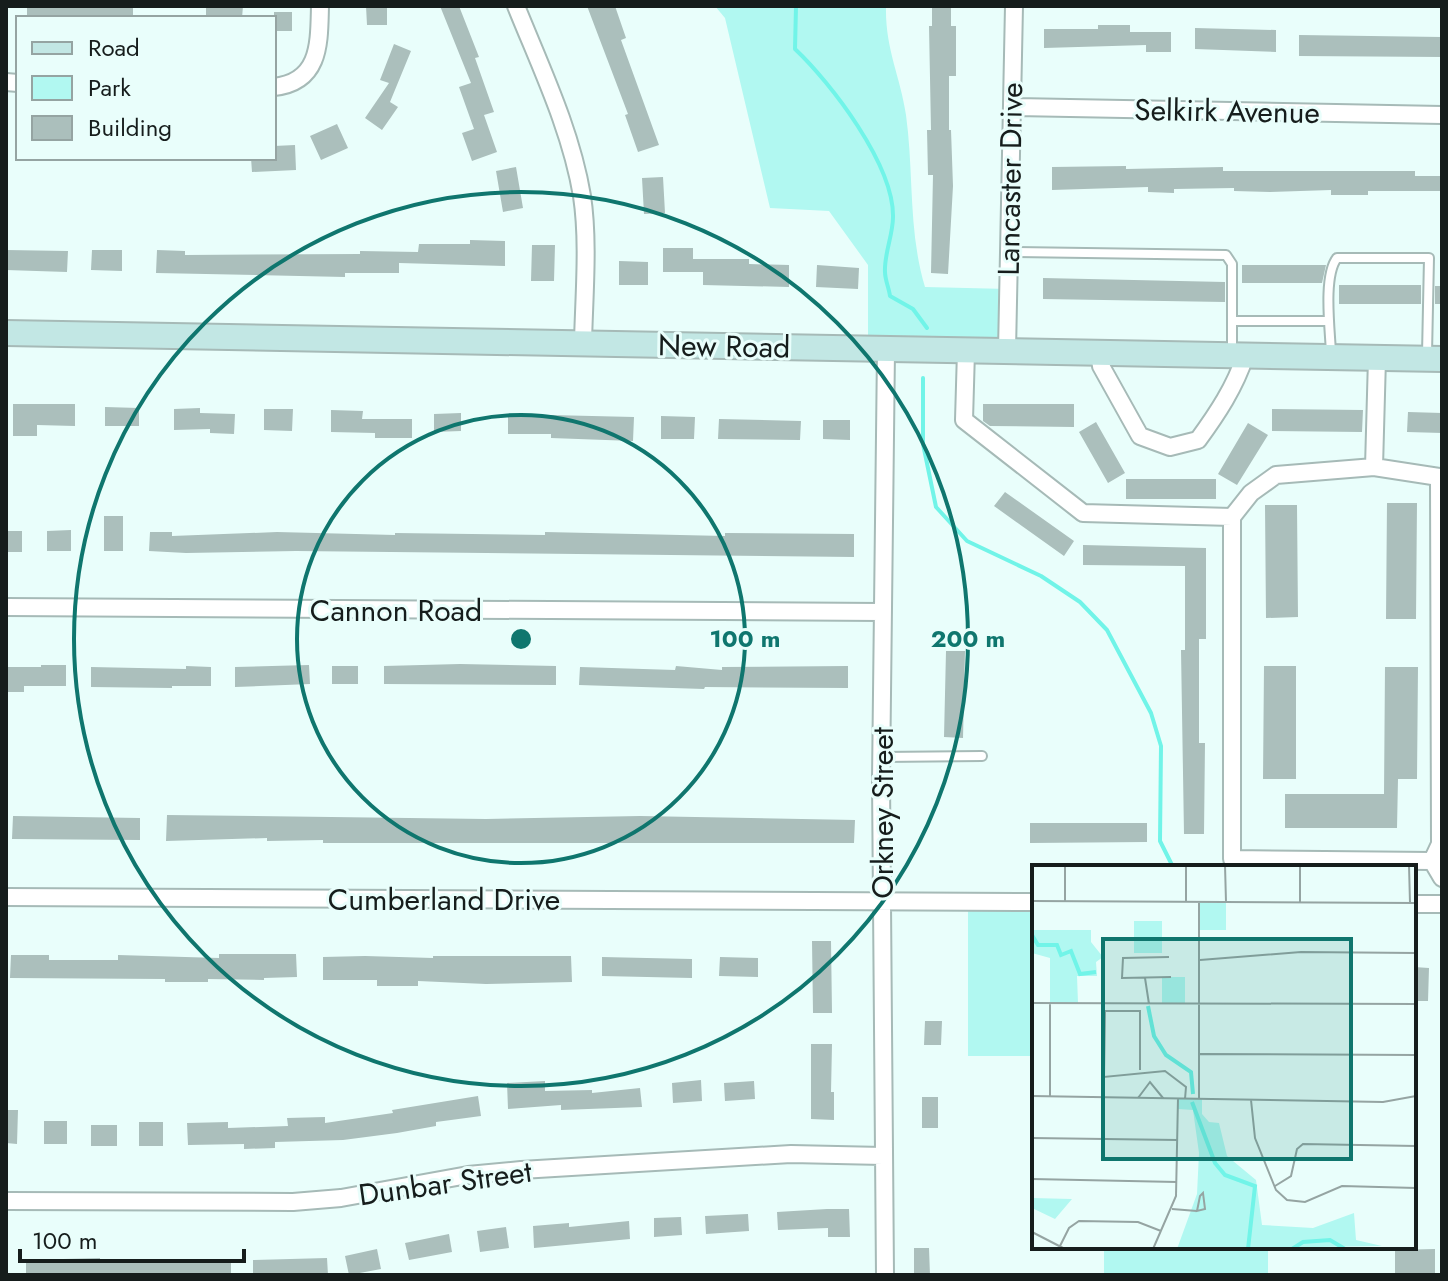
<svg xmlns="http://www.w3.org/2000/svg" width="1448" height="1281" font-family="Jost,sans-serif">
<rect width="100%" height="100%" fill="#e9fefb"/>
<path fill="#b1f8f1" d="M715 6H886C885 49 900 75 906 115 914 173 908 231 925 287L1008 289 1007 351 868 350V265L829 211 770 208 725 18Z
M968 902H1034V1056H968Z
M1104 1247H1268V1275H1104Z"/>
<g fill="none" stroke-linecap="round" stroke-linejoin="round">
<path stroke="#71f4e8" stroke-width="4" d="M796 6 795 49C831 83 894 165 893 217 893 235 884 254 885 272 885 280 889 288 890 296L913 309 927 328
M923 378V444L936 507 967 541 1041 576 1080 602 1107 630 1151 713 1161 746 1160 841 1173 867"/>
</g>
<path fill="#abbfbc" d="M27 6H133V18L27 17Z
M206 6H243L242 18H206Z
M366 6H387V25H367Z
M440 6H459L479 57 475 58 494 112 484 115 497 152 472 161 462 133 474 129 459 87 471 83Z
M587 6H615L626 38 621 40 659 145 638 152 625 115 628 114Z
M932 6H951V26H956V76H949V130H951L953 186 948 274 931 273 933 175H928L927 130H931L929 26H932Z
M274 12H292V31H274Z
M1098 25H1130V32H1171V52H1146V45L1044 48V29H1098Z
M1195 28 1276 30V52L1195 49Z
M1299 35 1442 37V57L1299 56Z
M394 44 411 51 390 102 398 107 382 130 365 118 389 83 380 80Z
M337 124 348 148 321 160 310 136Z
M295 145 296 170 252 172 251 158H274V146Z
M1126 166V169L1223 167V171H1415V176H1442V191H1368V195H1331V190L1270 192 1234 191V188L1174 189V193L1148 192V187L1052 190V167Z
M516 167 523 208 503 212 496 171Z
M663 177 665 213 644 214 642 178Z
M470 240 505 241V266L399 263V273H345V277L156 273 157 250 185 251V255L360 254V251L418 252 419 244H470Z
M532 245H555L554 281H531Z
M663 248H693V259H749V264L789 265V287L703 285V272H663Z
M6 250 68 251 67 272 6 270Z
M92 250H122V271L91 270Z
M619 261 648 262V285H619Z
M817 265 859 268 858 289 816 287Z
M1242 265H1326L1322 283H1242Z
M1043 278 1225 282V302L1043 299Z
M1339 285H1421V304H1339Z
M1435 286H1442V304H1435Z
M13 404H75V426L37 425V436H13Z
M983 404H1074V427L990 426 983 421Z
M105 407 139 408V426H105Z
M200 408V413L235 414 234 434 210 433V429L174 430V409Z
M264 409H293L292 431 264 430Z
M1272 409 1363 410 1362 432 1272 431Z
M331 410 363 411 362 419H412V438H375V433L331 432Z
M1408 412 1442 413V433L1407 432Z
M461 413V431L434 432V414Z
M508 414 634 417 633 441 551 438V434H508Z
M661 416 695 417 694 439H661Z
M719 419 801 421 800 440 718 439Z
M823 420H850V440L823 439Z
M1096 422 1125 473 1108 483 1079 432Z
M1248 423 1268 435 1237 485 1218 474Z
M1126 479H1216V499H1126Z
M1005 492 1074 541 1064 556 994 506Z
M1387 503H1417L1416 619H1386Z
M1265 505H1297L1298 617 1266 618Z
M104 516H123V551H104Z
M71 530V551H47V531Z
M6 531H22V552H6Z
M150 532H172V536L277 532 395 535V533L545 535V532L725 536V533L854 534V557L296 551 186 553 149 551Z
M1083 545 1206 548V639H1199V743H1205L1204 834H1184L1181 650H1185V566L1083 565Z
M946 651H965L963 738 944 737Z
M460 664 556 666V685L384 684V666Z
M41 665H66V686H24V692H6V667H41Z
M309 665 310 684 235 687V667Z
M186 666 211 667V686H172V688L91 687V667L186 669Z
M332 666H358V684H332Z
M676 666 722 670V667L848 666V688L705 687 704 689 579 685 580 667 675 670Z
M1264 666H1296V779H1263Z
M1385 667H1418L1417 779H1398L1397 828H1285V794H1384Z
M167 815 486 819 640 816 855 820 854 843H323V840L267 841V838L166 841Z
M13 816 140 818V840L12 839Z
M1030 823H1147V842L1030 843Z
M812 941H831L832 1013H813Z
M219 954H296L297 977 264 978V980L208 979V982H165V979L10 978 11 955H49V960H118V955L219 958Z
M365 956 433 958V956H571L572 982 486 984 418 981V986H377V980H323V957Z
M602 957 692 959V978L602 976Z
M720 957 758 958V977L719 976Z
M1414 967 1429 968 1428 1001H1414Z
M925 1021H942L941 1045H924Z
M811 1044H832L831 1092H834V1120L811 1119Z
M701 1080 702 1101 673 1103 672 1083Z
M545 1081V1091L592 1090V1093L640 1088 642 1107 561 1110V1105L508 1109 507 1083Z
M754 1081 755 1099 725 1101 724 1083Z
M478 1096 481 1116 436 1122V1126L397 1133 343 1140 275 1142V1148L244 1149V1144L188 1145 187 1123 228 1122V1128L288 1126 287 1118 325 1117V1123L393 1113 392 1110Z
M922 1097H938V1128H922Z
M6 1110H18L17 1144 6 1143Z
M44 1121H67V1144H44Z
M139 1122H163V1146H139Z
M91 1125H117V1146H91Z
M827 1209H849L850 1237H828V1228L778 1230 777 1212Z
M748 1214 749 1231 706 1234 705 1216Z
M681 1217 682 1235 654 1237V1218Z
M629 1221 630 1239 534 1248 533 1226 569 1223V1227Z
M506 1227 509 1248 480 1252 477 1231Z
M449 1234 452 1252 409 1260 405 1243Z
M914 1248H929L930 1275H914Z
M377 1249 381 1269 349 1275 345 1256Z
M1435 1249V1275H1395V1250Z
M100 1258V1261H159V1259H231V1275H26V1260Z
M327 1258 328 1275H253V1260Z"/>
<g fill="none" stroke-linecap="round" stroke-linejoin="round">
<defs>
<path id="lane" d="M1009 252 1226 255 1232 264V321
M1232 351V321H1329
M1331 353C1330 329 1323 276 1337 258H1429L1427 354
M882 757 982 756"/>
<path id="street" d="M516 6C541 68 571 130 582 196 589 242 584 296 583 343
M6 82 18 83
M274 87C321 82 319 42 320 6
M1012 107 1442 115
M966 351 964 420 1083 513 1232 517 1251 493 1276 475 1374 467 1439 477 1440 844 1432 861 1232 859V517
M1007 351 1014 6
M1099 353 1101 366 1140 436 1170 447 1198 440C1217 414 1235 387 1245 356
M1374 467 1377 358
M6 607 882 612
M1432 861 1442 878
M6 897 1034 902
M1414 904H1442
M6 1201 293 1202 341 1198 468 1175 521 1170 791 1154 883 1156
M885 1275 881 780 886 350"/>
<path id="secondary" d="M6 333 1442 359"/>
</defs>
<use href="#lane" stroke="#a6bab7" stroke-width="12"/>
<use href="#street" stroke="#a6bab7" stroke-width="20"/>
<use href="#secondary" stroke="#a6bab7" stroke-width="28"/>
<use href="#lane" stroke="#fff" stroke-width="8"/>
<use href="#street" stroke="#fff" stroke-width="16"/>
<use href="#secondary" stroke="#c2e7e4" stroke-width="24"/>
</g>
<g fill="none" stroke="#0f766e" stroke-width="4">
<circle cx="521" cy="639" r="224"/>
<circle cx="521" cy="639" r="447"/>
</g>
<g text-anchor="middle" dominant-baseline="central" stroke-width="6" stroke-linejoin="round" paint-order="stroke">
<g font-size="30" fill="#161d1c" stroke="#e9fefb">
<text transform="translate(1227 111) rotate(1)">Selkirk Avenue</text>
<text transform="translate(1010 179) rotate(-89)">Lancaster Drive</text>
<text transform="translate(724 346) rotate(1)">New Road</text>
<text x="396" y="610">Cannon Road</text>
<text transform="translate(882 813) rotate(-90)">Orkney Street</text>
<text x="444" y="899">Cumberland Drive</text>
<text transform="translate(445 1183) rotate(-8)">Dunbar Street</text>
</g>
</g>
<g transform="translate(1032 865)">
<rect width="384" height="384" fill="#e9fefb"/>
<path d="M167 37H194V65H167ZM102 56H130V88H102ZM0 65H59V77L71 92 64 97 65 111H45L46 138H18V93L0 88ZM130 112H153V139H130ZM146 233 170 234V249L177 257 187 258 195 291 224 315 230 360 281 363 322 348 324 375 350 381 145 384 165 329 167 288 161 245 146 244ZM0 333 40 334 23 354 0 343Z" fill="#b1f8f1"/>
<path fill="none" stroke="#71f4e8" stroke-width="4" d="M0 70 6 80H25L29 90 39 86 48 109 64 107M116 141 122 171 134 190 159 207 161 229M160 237 183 298 193 310 223 321 216 384M260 384 271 377 298 375 313 384"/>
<path fill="none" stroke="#95a4a2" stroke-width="2" d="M193 0 194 37M377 0 378 38M0 36 384 38M33 36V0M154 37V0M268 37V0M137 92 91 93 90 113 139 112M168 95 269 87 384 88M113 113 117 139M0 138 384 139M168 189 384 190M108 205V146H73L72 212 133 206 154 222 153 234M0 231 351 237 384 231M18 231V138M106 233 118 217 131 233M167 234V37M219 235 223 273 244 325 255 335 273 337 310 321 384 323M0 273 146 275M0 314 145 317M243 321 259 311 265 284 271 279 384 281M171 328 173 344 165 346 168 331ZM140 344 165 346M0 367 33 384M28 381 37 363 47 356 106 357 129 366M121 384 144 331 146 233"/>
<path fill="#0f766e" fill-opacity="0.15" stroke="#0f766e" stroke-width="4" d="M71 74H319V294H71Z"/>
<rect width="384" height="384" fill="none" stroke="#161d1c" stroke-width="4"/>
</g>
<circle cx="521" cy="639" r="12" fill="#0f766e" stroke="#e9fefb" stroke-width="4"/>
<g font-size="24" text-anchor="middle" font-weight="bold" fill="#0f766e" stroke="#e9fefb" stroke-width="6" stroke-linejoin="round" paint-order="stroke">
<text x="745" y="647">100 m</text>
<text x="968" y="647">200 m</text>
</g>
<rect width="1448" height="1281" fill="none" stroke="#161d1c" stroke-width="16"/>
<rect x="16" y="16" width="260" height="144" fill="#e9fefb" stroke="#95a4a2" stroke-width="2"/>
<rect x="32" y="42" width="40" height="12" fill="#c2e7e4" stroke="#95a4a2" stroke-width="2"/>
<text x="88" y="56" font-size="24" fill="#161d1c">Road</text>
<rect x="32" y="76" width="40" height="24" fill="#b1f8f1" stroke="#95a4a2" stroke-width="2"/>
<text x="88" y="96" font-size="24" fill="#161d1c">Park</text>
<rect x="32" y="116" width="40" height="24" fill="#abbfbc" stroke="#95a4a2" stroke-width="2"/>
<text x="88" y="136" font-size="24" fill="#161d1c">Building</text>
<path d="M20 1249v12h224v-12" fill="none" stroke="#161d1c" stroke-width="4"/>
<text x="32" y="1249" font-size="24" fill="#161d1c" stroke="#e9fefb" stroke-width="6" paint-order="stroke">100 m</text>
</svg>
